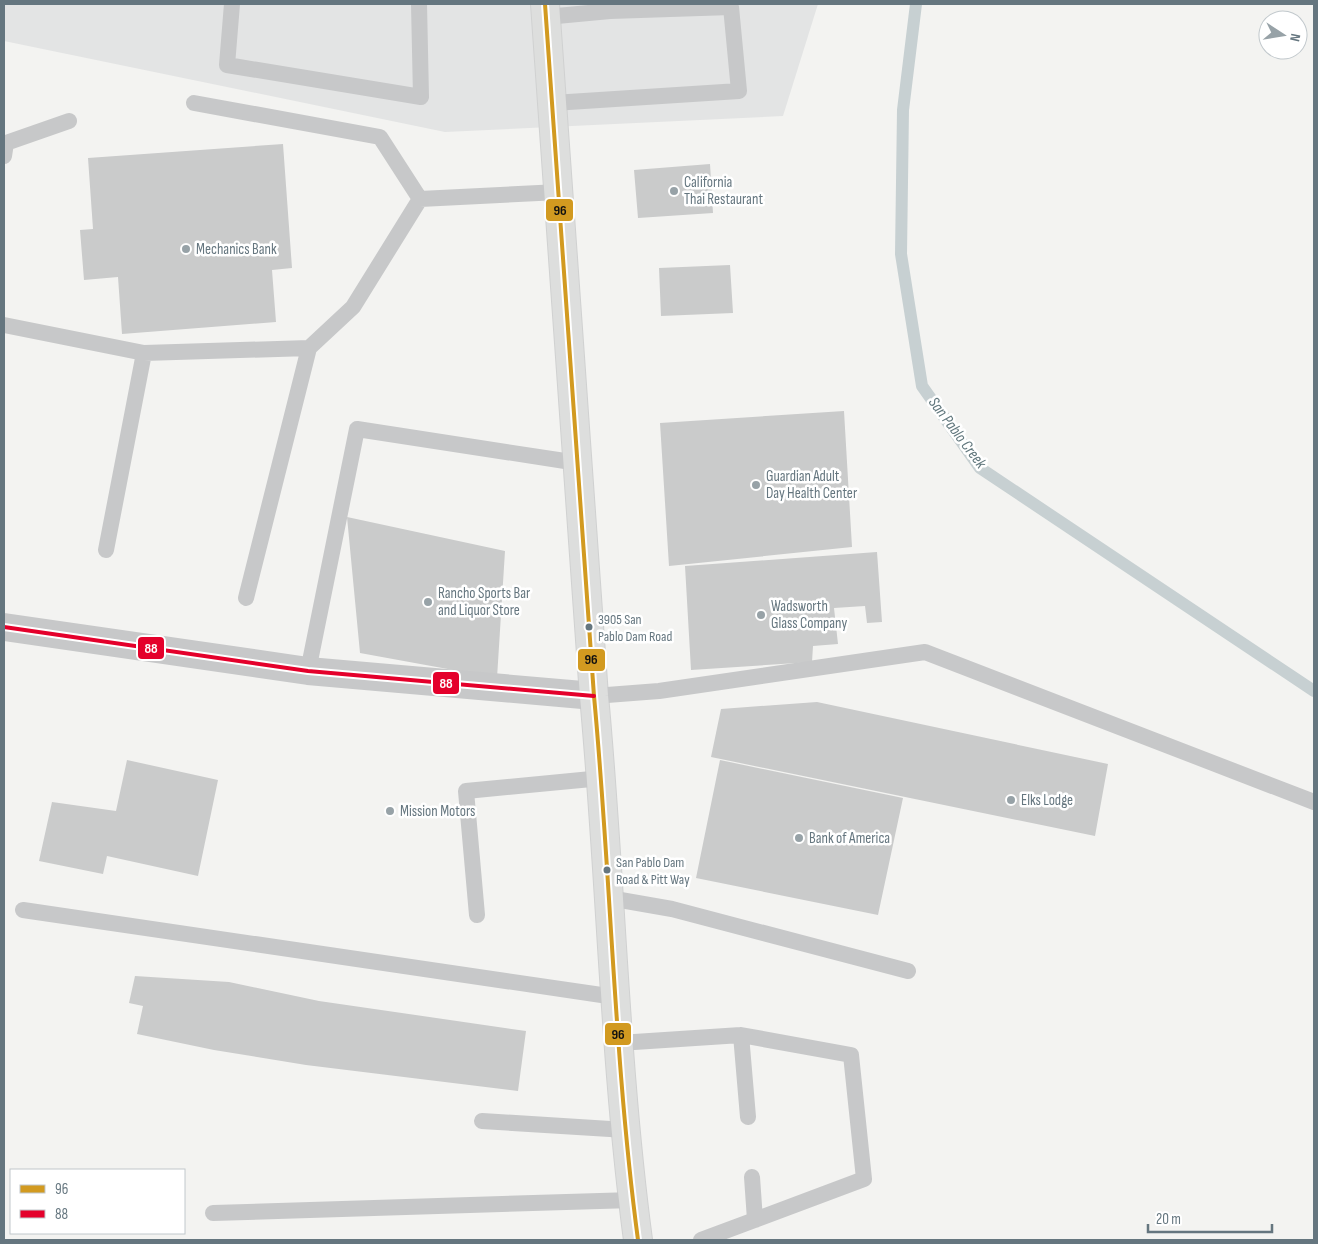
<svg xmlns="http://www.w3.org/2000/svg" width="1318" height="1244" font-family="'Sofia Sans Condensed',sans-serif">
<rect width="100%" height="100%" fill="#f3f3f1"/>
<path fill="#e3e4e4" d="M4 4H818L783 116 445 132 4 41Z"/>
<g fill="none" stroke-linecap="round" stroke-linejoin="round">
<path stroke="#c7d0d2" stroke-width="12" d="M916 4 903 110 901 254 922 386 980 468 1314 691"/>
</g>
<path fill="#cacbcb" d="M283 144 292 268 272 270 276 322 122 334 118 277 84 280 80 230 93 229 88 158Z
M710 164 713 213 638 218 634 170Z
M730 265 733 313 661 316 659 268Z
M844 411 852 547 669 566 660 423Z
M347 517 505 551 497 678 360 653Z
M877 552 882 622 867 623 865 606 834 608 838 644 813 646 812 662 691 670 685 566Z
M817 702 1108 764 1095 836 711 757 721 709Z
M127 760 218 780 198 876 107 856 103 874 39 861 52 802 116 811Z
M720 760 903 798 878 915 696 878Z
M135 976 229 982 319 1001 526 1031 518 1091 306 1065 214 1050 137 1034 143 1006 129 1003Z"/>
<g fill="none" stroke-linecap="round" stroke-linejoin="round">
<defs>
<path id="primary" d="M545 4 594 696C611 877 614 1060 638 1240"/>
</defs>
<use href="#primary" stroke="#d0d1d1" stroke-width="30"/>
<path stroke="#c7c8c9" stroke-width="16" d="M232 4 227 65 421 97 419 4
M546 17 610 11 731 7 739 91 553 103
M194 103 380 137 420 199 353 307 309 348 246 598
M4 156 6 143 69 121
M420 199 559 192
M4 325 144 353
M106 550 144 353 309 348
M308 671 357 429 578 463
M594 696 659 691 925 652 1314 802
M609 898 672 909 908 971
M23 910 615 997
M477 915 466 791 602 778
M741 1035 748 1117
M619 1043 741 1035 851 1055 864 1179 701 1240
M482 1121 626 1130
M752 1177 755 1220
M213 1213 633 1200"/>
<path stroke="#c7c8c9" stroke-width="28" d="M4 627 308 671 594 696"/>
<use href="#primary" stroke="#dddedd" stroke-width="28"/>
<defs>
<path id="bus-1" d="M545 4 594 696C611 877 614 1060 638 1240"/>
<path id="bus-2" d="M4 627 308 671 594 696"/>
</defs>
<use href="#bus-1" stroke="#fff" stroke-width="8"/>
<use href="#bus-2" stroke="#fff" stroke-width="8"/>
<use href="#bus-1" stroke="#d29a20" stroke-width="4"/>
<use href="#bus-2" stroke="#e4002b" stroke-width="4"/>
</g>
<g fill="#97a2a7" stroke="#fff" stroke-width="2">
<circle cx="674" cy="191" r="5"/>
<circle cx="186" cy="249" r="5"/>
<circle cx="756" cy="485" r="5"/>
<circle cx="428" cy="602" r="5"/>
<circle cx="761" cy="615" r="5"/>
<circle cx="1011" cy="800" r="5"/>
<circle cx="390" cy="811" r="5"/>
<circle cx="799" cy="838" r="5"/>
</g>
<g fill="#65767f" stroke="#fff" stroke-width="2">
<circle cx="589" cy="627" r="4.5"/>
<circle cx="607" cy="870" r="4.5"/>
</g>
<g text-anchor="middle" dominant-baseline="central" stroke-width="5" stroke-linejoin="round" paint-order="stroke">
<g font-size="14" fill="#65767f" stroke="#fff" text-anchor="start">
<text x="598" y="619">3905 San<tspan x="598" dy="17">Pablo Dam Road</tspan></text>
<text x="616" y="862">San Pablo Dam<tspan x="616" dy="17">Road &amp; Pitt Way</tspan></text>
</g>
<g font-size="15" fill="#65767f" stroke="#fff" text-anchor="start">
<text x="684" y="182">California<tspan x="684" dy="17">Thai Restaurant</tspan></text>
<text x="196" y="249">Mechanics Bank</text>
<text x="766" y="476">Guardian Adult<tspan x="766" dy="17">Day Health Center</tspan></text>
<text x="438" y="593">Rancho Sports Bar<tspan x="438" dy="17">and Liquor Store</tspan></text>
<text x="771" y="606">Wadsworth<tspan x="771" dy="17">Glass Company</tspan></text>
<text x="1021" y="800">Elks Lodge</text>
<text x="400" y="811">Mission Motors</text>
<text x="809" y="838">Bank of America</text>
</g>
<g font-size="16" font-style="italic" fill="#61777d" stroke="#fff">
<text transform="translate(957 433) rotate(53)">San Pablo Creek</text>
</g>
</g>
<g stroke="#fff" stroke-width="2">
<rect x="545" y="198" width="29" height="24" rx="5" fill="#d29a20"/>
<rect x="137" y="636" width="28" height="24" rx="5" fill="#e4002b"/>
<rect x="577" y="648" width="29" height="24" rx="5" fill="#d29a20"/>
<rect x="432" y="671" width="28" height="24" rx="5" fill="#e4002b"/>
<rect x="604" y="1022" width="28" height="24" rx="5" fill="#d29a20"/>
</g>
<g font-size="14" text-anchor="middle" font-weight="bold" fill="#fff">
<text x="151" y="653">88</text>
<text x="446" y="688">88</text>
</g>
<g font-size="14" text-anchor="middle" font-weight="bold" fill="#111">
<text x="560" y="215">96</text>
<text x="591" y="664">96</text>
<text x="618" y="1039">96</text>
</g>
<rect width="1318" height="1244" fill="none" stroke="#65767f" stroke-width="10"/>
<rect x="10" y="1169" width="175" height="65" fill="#ffffff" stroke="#c1c8cc"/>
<rect x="20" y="1185" width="25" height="8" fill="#d29a20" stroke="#c1c8cc"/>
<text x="55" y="1194" font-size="15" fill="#65767f">96</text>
<rect x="20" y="1210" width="25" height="8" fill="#e4002b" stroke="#c1c8cc"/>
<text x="55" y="1219" font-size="15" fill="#65767f">88</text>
<g transform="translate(1283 35) rotate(102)"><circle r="24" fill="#ffffff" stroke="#c1c8cc"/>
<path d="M0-4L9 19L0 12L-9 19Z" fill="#97a2a7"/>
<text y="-8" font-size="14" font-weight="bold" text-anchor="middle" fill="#65767f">N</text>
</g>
<path d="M1148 1224v8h124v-8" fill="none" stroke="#65767f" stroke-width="2.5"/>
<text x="1156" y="1224" font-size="15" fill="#65767f" stroke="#ffffff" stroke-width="4" paint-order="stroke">20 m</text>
</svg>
